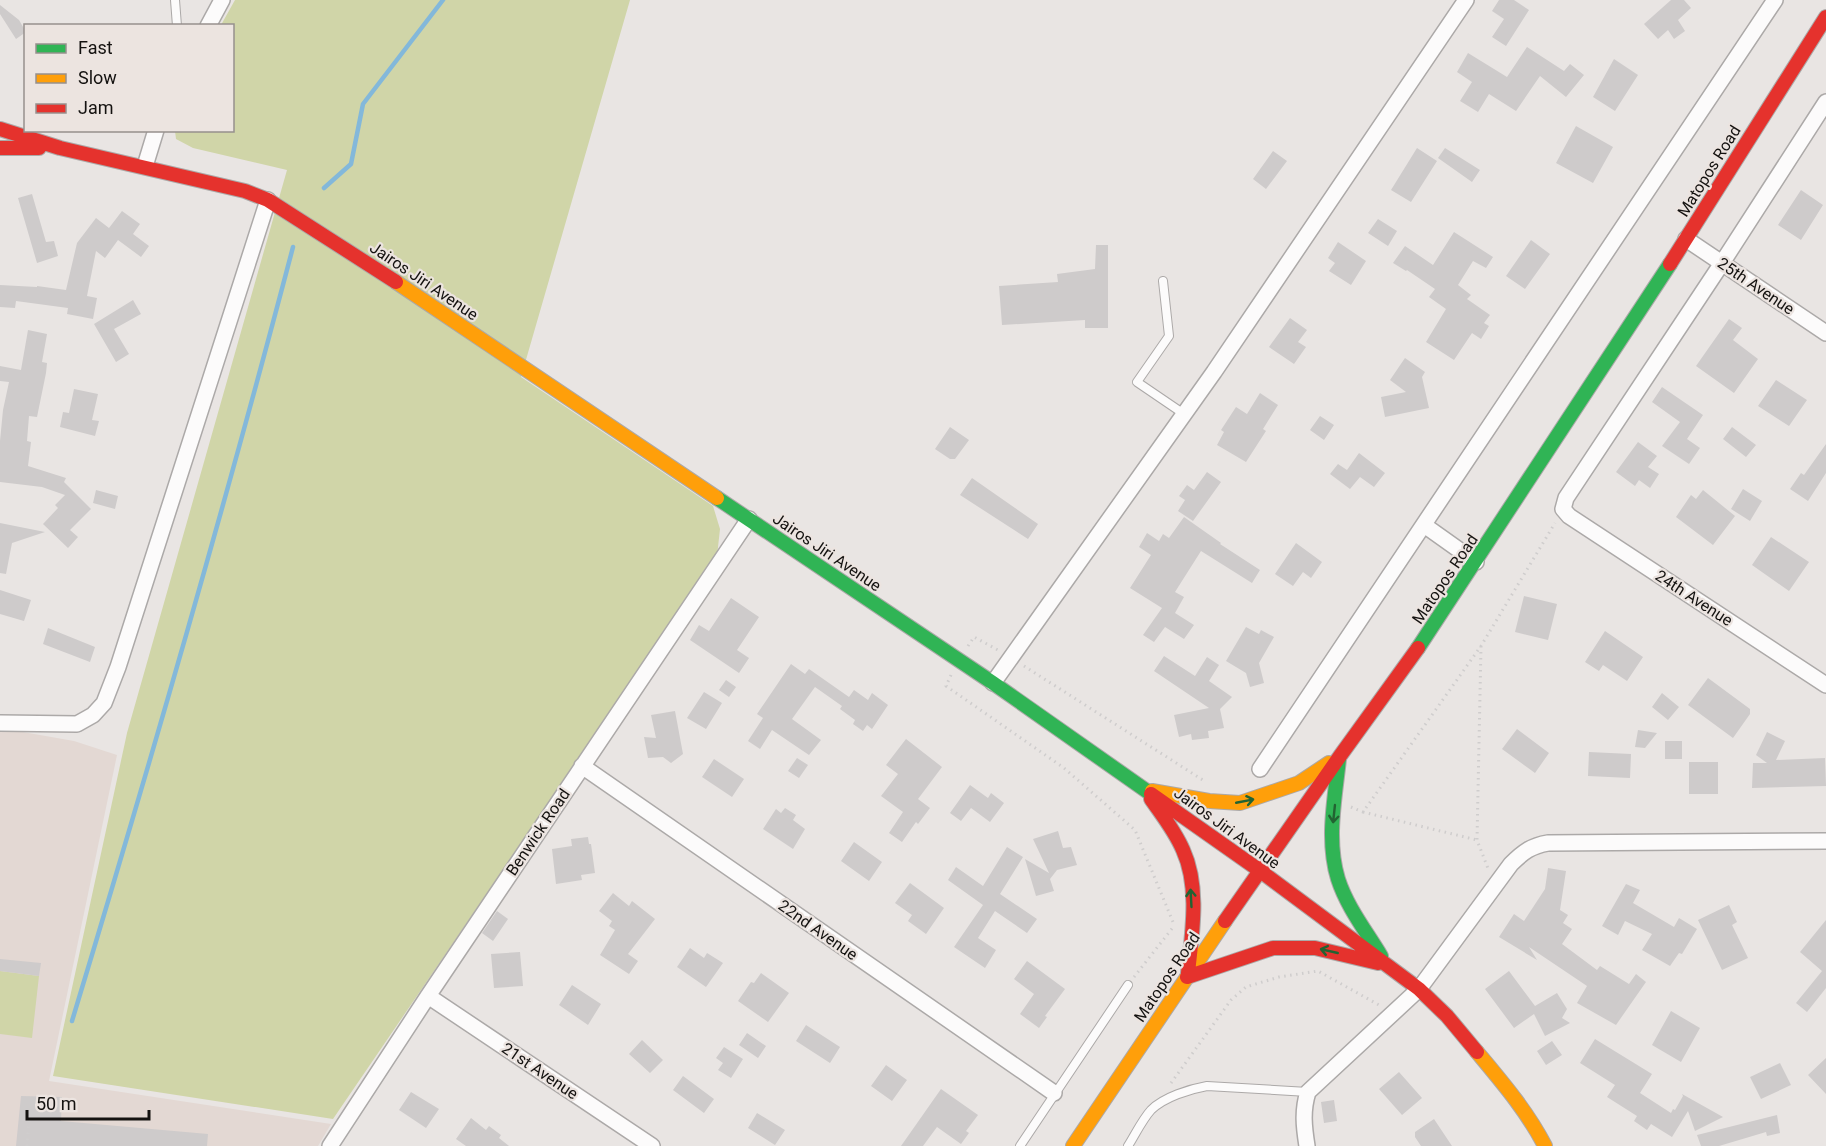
<svg xmlns="http://www.w3.org/2000/svg" width="1826" height="1146" font-family="Roboto,sans-serif">
<rect width="100%" height="100%" fill="#e9e5e3"/>
<path fill="#e3d8d3" d="M0 728 74 741 117 755 49 1081 331 1124 318 1146H0Z"/>
<path fill="#d0d5a8" d="M235 0H630L521 377 713 506 720 529 717 556 333 1119 53 1076 127 733 287 170 193 148 176 139 175 131 232 130V26L221 25Z
M0 971 39 976 32 1038 0 1034Z"/>
<g fill="none" stroke-linecap="round" stroke-linejoin="round">
<path stroke="#83b8da" stroke-width="4.5" d="M324 188 351 164 363 104 443 0
M72 1021C150 764 225 506 293 247"/>
</g>
<path fill="#cecbcb" d="M1499 0H1514L1529 10 1506 46 1492 37 1504 19 1492 11Z
M1671 0H1684L1691 8 1678 20 1685 31 1674 39 1668 30 1658 39 1644 24Z
M0 5 19 20 26 32 16 39 0 14Z
M1527 47 1564 71 1570 64 1584 75 1566 97 1540 76 1516 111 1489 94 1478 112 1460 101 1472 82 1457 72 1468 53 1507 77Z
M1614 59 1638 75 1615 111 1593 97Z
M1576 126 1613 147 1593 183 1556 163Z
M1417 148 1437 161 1411 202 1391 190Z
M1445 148 1480 170 1472 182 1438 158Z
M1273 151 1287 161 1266 189 1253 179Z
M1801 190 1823 205 1801 240 1778 225Z
M32 194 46 242 54 241 58 256 37 263 18 198Z
M122 211 140 224 133 234 149 246 141 257 118 240 105 258 96 251 87 296 97 298 93 319 67 314 68 308 16 301 15 308 0 307V285L37 287V286L66 290 77 243 96 218 109 228Z
M1378 219 1397 231 1388 246 1368 233Z
M1454 232 1493 257 1486 268 1473 261 1458 285 1471 295 1467 299 1490 315 1484 323 1489 326 1481 339 1472 333 1454 360 1426 342 1446 309 1429 297 1435 289 1407 270 1406 271 1393 263 1405 246 1433 265Z
M1531 240 1550 254 1525 289 1506 276Z
M1338 242 1366 261 1351 285 1329 271 1335 263 1328 258Z
M1096 245H1108V328H1085V320L1002 325 999 286 1058 282 1057 274 1095 269Z
M133 300 141 314 114 329 129 354 116 362 94 324Z
M1290 318 1307 330 1298 342 1306 347 1294 364 1269 347Z
M1729 319 1742 328 1733 340 1758 359 1734 393 1696 366Z
M28 330 47 334 42 362 47 363 46 373 37 417 29 416 27 441 31 442 28 466 66 478 64 482 91 509 70 530 78 537 68 548 43 524 58 508 55 505 65 495 42 487 0 482V441L3 410 9 382 0 381V366L21 370Z
M1405 358 1425 372 1422 377 1429 408 1385 417 1381 397 1406 392 1390 380Z
M1776 380 1807 400 1789 426 1758 406Z
M1662 387 1703 415 1687 439 1700 448 1689 464 1662 446 1680 422 1652 402Z
M74 389 98 394 92 420 99 421 95 436 60 427 63 412 69 413Z
M1260 393 1278 405 1263 429 1266 431 1246 462 1217 445 1224 432 1221 430 1236 407 1247 414Z
M1320 416 1334 425 1324 440 1310 430Z
M950 427 969 440 955 459H950L935 449Z
M1732 427 1756 445 1746 457 1723 439Z
M1638 442 1657 456 1648 467 1659 474 1650 488 1639 480 1635 486 1616 472Z
M1826 444V473L1808 501 1790 489 1801 473 1804 475Z
M1359 453 1385 473 1374 487 1360 477 1350 489 1330 474 1338 464 1347 470Z
M1207 472 1221 482 1193 521 1178 511 1185 500 1179 496 1187 485 1194 490Z
M972 478 1038 524 1028 539 960 495Z
M1743 489 1762 501 1750 521 1731 509Z
M96 490 118 496 115 509 93 503Z
M1703 490 1735 516 1713 545 1676 517 1691 495 1696 499Z
M1184 517 1221 543 1220 544 1260 570 1252 583 1201 551 1175 592 1184 597 1175 613 1194 625 1184 639 1165 627 1154 642 1143 635 1162 608 1130 588 1151 555 1139 547 1147 533 1159 541 1163 534 1169 538Z
M0 523 45 532 12 543 6 574 0 573Z
M1771 537 1809 562 1789 591 1752 565Z
M1296 543 1322 562 1311 578 1303 572 1293 586 1275 574Z
M0 590 31 600 24 621 0 614Z
M1524 596 1557 604 1548 640 1515 632Z
M731 598 759 617 737 650 749 658 739 673 690 640 699 625 709 631Z
M1246 627 1259 634 1261 630 1274 637 1259 663 1264 683 1250 687 1246 673 1226 661Z
M48 628 95 647 90 662 43 644Z
M1605 631 1643 657 1627 681 1603 665 1599 671 1585 662Z
M1164 656 1195 676 1207 657 1219 665 1209 681 1232 697 1220 709 1224 728 1208 731 1209 738 1192 740 1191 734 1179 737 1174 715 1209 708 1154 671Z
M791 664 805 674 809 669 849 697 854 690 868 700 872 693 888 705 872 729 867 725 863 731 853 724 855 720 840 709 842 706 815 687 792 719 821 740 809 755 772 730 760 749 748 741 763 718 757 714Z
M1708 678 1750 709V714L1733 738 1688 705Z
M726 680 736 687 729 697 719 690Z
M704 692 722 703 706 729 687 718Z
M1662 693 1679 707 1668 720 1652 707Z
M675 711 683 754 671 763 663 757 648 758 644 737 656 738 651 715Z
M1517 729 1549 753 1535 773 1502 749Z
M1638 730 1657 733 1645 748 1635 747Z
M1767 732 1785 741 1776 760 1825 758 1826 786 1752 788 1753 763H1767L1756 755Z
M906 739 942 767 918 799 930 808 918 824 916 822 902 842 889 833 903 812 881 796 898 774 886 765Z
M1665 741H1682V759H1665Z
M1589 752 1631 754 1630 778 1588 776Z
M797 758 808 765 799 778 788 771Z
M714 759 744 779 732 797 702 777Z
M1689 762H1718V794H1689Z
M970 785 988 798 991 793 1004 803 990 822 971 808 961 821 950 813Z
M785 808 796 815 793 820 805 829 793 849 763 829 776 809 781 813Z
M1058 831 1063 848 1071 847 1077 865 1057 870 1050 879 1054 891 1036 896 1025 859 1049 873 1033 839Z
M588 837 589 844H591L595 873 581 875 582 880 556 884 552 849 572 846 571 839Z
M854 842 882 862 869 881 841 861Z
M1007 847 1023 857 1000 894 1037 919 1027 933 995 911 978 938 996 950 985 968 954 947 983 905 948 880 956 867 983 886Z
M1548 868 1566 871 1560 910 1568 915 1563 923 1572 929 1562 944 1597 970 1600 966 1629 984 1636 974 1646 982 1616 1025 1577 1003 1587 986 1529 947 1537 960 1499 937 1514 914 1524 921 1545 889Z
M910 883 944 908 926 934 908 921 912 915 895 903Z
M1626 884 1640 890 1633 903 1674 927 1679 918 1697 929 1682 954 1679 953 1670 966 1642 950 1652 934 1625 921 1618 935 1602 926Z
M613 893 629 906 632 901 655 919 628 954 638 961 629 974 600 955 615 930 609 926 612 921 599 911Z
M1729 905 1737 922 1732 925 1748 958 1722 970 1698 920Z
M497 911 508 919 493 941 482 933Z
M1826 920V988L1807 1012 1796 1003 1822 971 1800 952Z
M690 948 704 958 707 953 723 963 706 987 677 967Z
M520 952 523 986 494 988 491 954Z
M0 959 41 963 39 976 0 971Z
M1027 961 1065 989 1045 1016 1047 1017 1039 1028 1020 1014 1034 994 1014 979Z
M1509 971 1535 1006 1557 993 1567 1009 1562 1018 1570 1023 1545 1036 1534 1014 1514 1028 1485 989Z
M761 973 789 993 768 1022 738 1001 751 982 754 983Z
M572 985 601 1004 588 1025 559 1005Z
M1671 1011 1700 1028 1681 1062 1652 1045Z
M806 1025 840 1047 830 1063 796 1041Z
M747 1033 766 1046 758 1058 739 1045Z
M1595 1039 1652 1074 1640 1093 1671 1113 1673 1109 1675 1110 1683 1096 1682 1094 1723 1117 1695 1131 1688 1111 1672 1137 1651 1124 1647 1130 1634 1121 1637 1116 1607 1097 1615 1085 1580 1063Z
M642 1040 663 1060 650 1073 629 1054Z
M1552 1041 1562 1055 1546 1065 1537 1051Z
M724 1047 743 1059 731 1078 718 1070 723 1063 716 1058Z
M1826 1058V1094L1808 1075Z
M1780 1063 1791 1085 1761 1099 1750 1077Z
M886 1065 907 1080 892 1101 871 1086Z
M1399 1072 1422 1098 1402 1115 1379 1089Z
M683 1076 714 1099 704 1113 673 1090Z
M941 1089 978 1115 966 1131 969 1133 961 1144 937 1127 923 1146H901Z
M411 1092 439 1109 426 1128 399 1110Z
M21 1096 62 1097 61 1121 208 1134 207 1146H16Z
M1334 1100 1337 1121 1324 1123 1321 1102Z
M757 1113 785 1130 775 1145 748 1128Z
M1777 1115 1780 1133 1767 1136 1766 1132 1719 1146H1701L1697 1135Z
M471 1118 486 1130 489 1126 501 1135 499 1138 509 1146H466L456 1139Z
M1434 1119 1452 1146H1421L1415 1137V1132Z"/>
<g fill="none" stroke-linecap="round" stroke-linejoin="round">
<defs>
<path id="lane" d="M175 0 177 26
M1163 281 1169 336 1137 382 1184 414
M1020 1146 1128 985
M1128 1146C1135 1135 1142 1120 1151 1110 1164 1097 1190 1089 1207 1086L1308 1092"/>
<path id="street" d="M208 26 222 0
M1826 102 1722 263 1566 498 1563 509 1569 516 1826 685
M145 166 156 130
M1686 239 1826 333
M1424 525 1476 562
M993 683 1214 372 1466 0
M0 723 77 724 93 715 104 703 118 667 268 200
M582 766 1054 1093
M1260 769 1775 0
M428 996 652 1146
M330 1146 428 996 749 519
M1307 1146C1304 1127 1302 1111 1308 1092L1419 989 1511 864C1523 852 1531 846 1548 843L1826 841"/>
<path id="fast" d="M717 498 993 683 1151 794
M1418 648 1670 264
M1339 759C1335 798 1326 840 1338 879 1347 907 1366 931 1381 956"/>
<path id="slow" d="M396 282 717 498
M1152 791 1209 801 1240 803 1299 783 1329 763
M1477 1052C1502 1082 1527 1111 1545 1146
M1073 1146 1225 921"/>
<path id="jam" d="M0 129 60 148 245 191 268 200 396 282
M0 148H39
M1670 264 1826 17
M1151 794 1259 870 1419 989 1447 1016 1477 1052
M1151 799C1162 815 1175 831 1183 850 1200 887 1192 934 1188 973
M1225 921 1340 756 1418 648
M1187 977 1273 948H1315L1378 963"/>
</defs>
<use href="#lane" stroke="#aca9a8" stroke-width="10"/>
<use href="#street" stroke="#aca9a8" stroke-width="18"/>
<use href="#fast" stroke="#aca9a8" stroke-width="16"/>
<use href="#slow" stroke="#aca9a8" stroke-width="16"/>
<use href="#jam" stroke="#aca9a8" stroke-width="16"/>
<path stroke="#cfcdcd" stroke-width="3" stroke-dasharray="1.5 4.5" stroke-linecap="butt" d="M968 646 974 637 998 650
M1481 646 1477 840 1489 871
M1024 666 1206 782
M951 675 946 686 1064 768 1135 830 1173 922
M1351 807 1363 812 1481 646 1555 523
M1363 812 1477 840
M1134 977 1174 926
M1171 1083 1231 1000 1246 987 1279 977 1318 971 1379 1005
M27 1146 29 1120"/>
<use href="#lane" stroke="#fcfbfb" stroke-width="8"/>
<use href="#street" stroke="#fcfbfb" stroke-width="15"/>
<use href="#fast" stroke="#30b455" stroke-width="14"/>
<use href="#slow" stroke="#ff9f0a" stroke-width="14"/>
<use href="#jam" stroke="#e5322d" stroke-width="14"/>
</g>
<defs><path id="oneway-shaft" d="M-6 0H5M1.5-3L5.5 0L1.5 3" fill="none" stroke-width="1.6" stroke-linecap="round" stroke-linejoin="round" transform="scale(1.5)"/></defs>
<g stroke="#226332">
<use href="#oneway-shaft" transform="translate(1245 801) rotate(-11)"/>
<use href="#oneway-shaft" transform="translate(1334 814) rotate(96)"/>
<use href="#oneway-shaft" transform="translate(1191 898) rotate(-93)"/>
<use href="#oneway-shaft" transform="translate(1329 951) rotate(-167)"/>
</g>
<g text-anchor="middle" dominant-baseline="central" stroke-width="4.5" stroke-linejoin="round" paint-order="stroke">
<g font-size="16" fill="#141210" stroke="#ece4e0">
<text transform="translate(1709 171) rotate(-58)">Matopos Road</text>
<text transform="translate(424 281) rotate(34)">Jairos Jiri Avenue</text>
<text transform="translate(1756 286) rotate(34)">25th Avenue</text>
<text transform="translate(827 552) rotate(34)">Jairos Jiri Avenue</text>
<text transform="translate(1445 579) rotate(-56)">Matopos Road</text>
<text transform="translate(1694 598) rotate(33)">24th Avenue</text>
<text transform="translate(1227 828) rotate(36)">Jairos Jiri Avenue</text>
<text transform="translate(538 832) rotate(-56)">Benwick Road</text>
<text transform="translate(818 930) rotate(35)">22nd Avenue</text>
<text transform="translate(1167 977) rotate(-56)">Matopos Road</text>
<text transform="translate(540 1071) rotate(34)">21st Avenue</text>
</g>
</g>
<rect x="24" y="24" width="210" height="108" fill="#ece4e0" stroke="#96908d" stroke-width="1.5"/>
<rect x="36" y="44" width="30" height="9" fill="#30b455" stroke="#96908d" stroke-width="1.5"/>
<text x="78" y="54" font-size="18" fill="#141210">Fast</text>
<rect x="36" y="74" width="30" height="9" fill="#ff9f0a" stroke="#96908d" stroke-width="1.5"/>
<text x="78" y="84" font-size="18" fill="#141210">Slow</text>
<rect x="36" y="104" width="30" height="9" fill="#e5322d" stroke="#96908d" stroke-width="1.5"/>
<text x="78" y="114" font-size="18" fill="#141210">Jam</text>
<path d="M27 1110v9h122v-9" fill="none" stroke="#141210" stroke-width="3"/>
<text x="36" y="1110" font-size="18" fill="#141210" stroke="#ece4e0" stroke-width="4.5" paint-order="stroke">50 m</text>
</svg>
